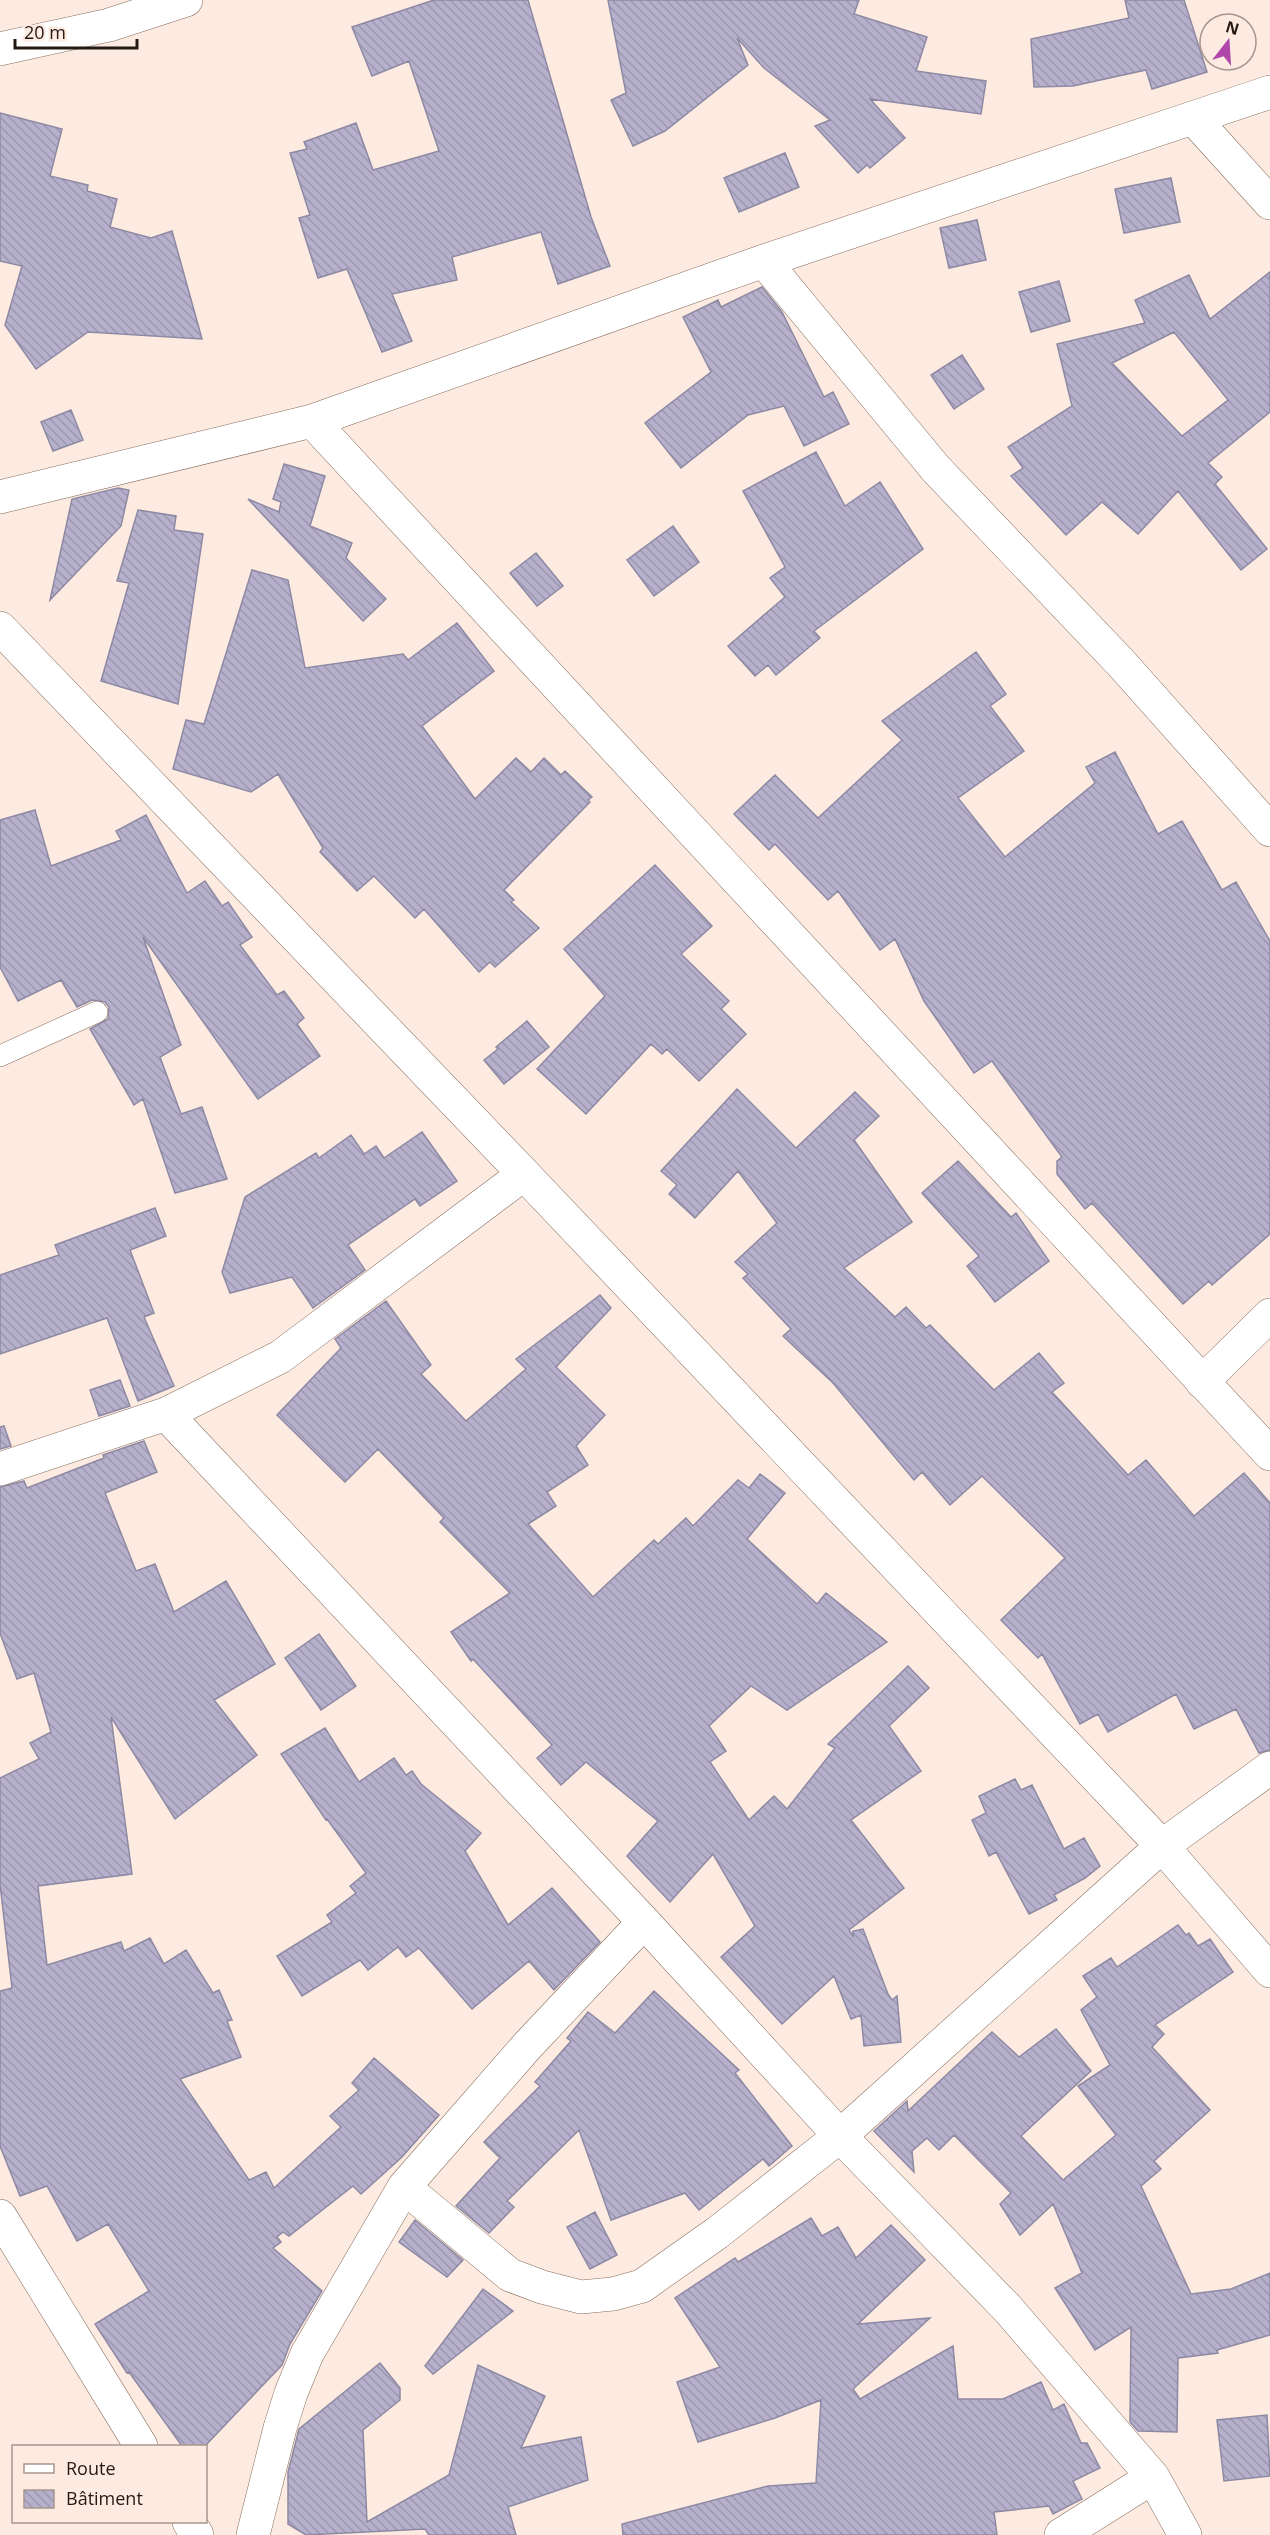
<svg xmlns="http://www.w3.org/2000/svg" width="1270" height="2535" font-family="'Open Sans',sans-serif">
<defs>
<pattern id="building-back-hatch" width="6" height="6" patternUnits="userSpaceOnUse" patternTransform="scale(1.5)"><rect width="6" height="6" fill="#b6b0cd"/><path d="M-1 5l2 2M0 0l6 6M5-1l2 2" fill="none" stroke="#9c97af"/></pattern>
</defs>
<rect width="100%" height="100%" fill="#fdebe1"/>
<path fill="url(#building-back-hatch)" stroke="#8e89a3" stroke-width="1.5" fill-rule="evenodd" d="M434 0H528L591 217 610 266 558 284 541 232 452 257 457 280 392 294 412 341 382 352 347 269 318 278 299 218 310 215 290 153 307 149 304 142 356 123 373 170 439 151 409 61 372 76 352 27Z
M608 0H859L854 14 927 37 916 71 986 81 981 114 870 99 905 138 870 168 867 165 858 173 815 126 830 120 764 68 737 38 748 65 665 131 633 146 611 100 626 93Z
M1125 0H1184L1207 72 1152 89 1146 70 1073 86 1034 87 1031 39 1129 18Z
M0 113 62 129 50 176 88 185 87 191 117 199 110 227 151 238 172 231 202 339 88 332 36 369 5 325 22 266 0 261Z
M785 153 799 187 739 212 724 178Z
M1171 178 1180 222 1124 233 1115 189Z
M977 220 986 260 949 268 940 228Z
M1270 272V412L1208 463 1222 477 1215 484 1267 549 1241 570 1178 491 1138 534 1102 502 1066 535 1011 476 1023 468 1008 447 1072 406 1057 344 1145 323 1135 300 1189 275 1210 319ZM1174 332 1228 400 1182 436 1112 363Z
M1059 281 1070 321 1031 332 1019 292Z
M762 287 782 312 824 397 833 392 849 424 804 446 784 406 748 415 681 468 645 423 711 372 683 317 718 300 721 307Z
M962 355 984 389 954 409 931 375Z
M71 410 83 440 53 451 41 422Z
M816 452 845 506 880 482 923 549 814 631 820 638 776 675 768 665 755 676 728 646 785 597 770 578 785 567 743 491Z
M284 464 325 476 310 526 352 543 346 558 386 599 363 621 248 499 279 512 281 502 273 499Z
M118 488 129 490 121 526 50 600 72 499Z
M138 510 176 516 174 530 203 534 178 704 101 681 129 583 117 581Z
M673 526 699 562 654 596 627 560Z
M536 553 563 586 537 606 510 573Z
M252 570 288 580 305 668 403 654 408 660 457 623 494 671 422 726 475 799 516 758 531 772 544 758 561 775 565 771 592 797 588 800 590 802 504 890 514 900 511 902 539 928 495 967 490 962 479 972 424 909 415 918 374 876 357 891 320 852 323 848 278 774 251 792 173 769 186 720 204 724Z
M976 652 1006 694 990 706 1024 751 958 798 1005 857 1095 783 1086 767 1115 752 1158 834 1182 821 1222 890 1236 882 1270 941V1234L1212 1285 1209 1281 1183 1304 1092 1203 1085 1209 1057 1174V1161L1062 1157 992 1061 974 1073 924 1001 895 939 880 950 838 891 828 900 775 844 769 850 734 814 775 775 818 818 902 740 882 721Z
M35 810 51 866 121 840 116 831 146 815 187 893 205 881 222 906 228 902 252 937 240 945 277 995 284 991 304 1018 297 1024 320 1056 258 1099 143 937 181 1045 160 1057 181 1114 202 1107 227 1179 175 1193 143 1099 134 1105 90 1029 108 1019 109 1007 105 1002 92 1000 77 1007 61 980 18 1001 0 967V820Z
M655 865 712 926 681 954 729 1001 721 1009 746 1034 699 1081 667 1049 662 1054 651 1044 586 1114 537 1069 605 996 564 949Z
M527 1021 549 1047 504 1084 484 1060 498 1049 496 1047Z
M737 1089 796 1148 855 1092 879 1116 854 1140 912 1222 844 1268 895 1317 906 1307 926 1328 930 1325 994 1390 1039 1353 1064 1383 1052 1392 1128 1475 1146 1460 1194 1516 1244 1473 1270 1503V1750L1259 1753 1236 1709 1194 1729 1176 1694 1108 1732 1098 1714 1080 1724 1042 1654 1038 1658 1001 1620 1065 1558 982 1476 950 1505 922 1472 914 1480 833 1383 783 1336 791 1329 743 1278 748 1274 735 1262 777 1223 738 1171 695 1218 669 1194 677 1185 661 1171Z
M422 1132 457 1181 420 1206 415 1199 348 1245 365 1270 313 1308 292 1277 230 1293 222 1272 245 1197 316 1153 319 1158 351 1135 364 1154 376 1146 384 1158Z
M958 1161 1011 1217 1016 1213 1049 1261 995 1302 967 1266 979 1256 922 1193Z
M155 1208 166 1236 130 1250 154 1313 144 1317 174 1386 138 1401 107 1318 0 1354V1275L59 1255 55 1245Z
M600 1295 611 1308 556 1367 605 1415 576 1446 588 1465 547 1492 556 1506 528 1524 593 1597 654 1540 658 1544 686 1518 693 1526 738 1480 749 1488 760 1474 785 1493 747 1539 817 1604 826 1593 887 1642 787 1710 751 1686 709 1726 726 1751 710 1762 749 1820 774 1796 787 1809 835 1748 828 1744 908 1666 929 1688 889 1726 921 1771 851 1820 904 1888 849 1930 853 1936V1931L863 1929 888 1994 892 2000 897 1996 901 2042 864 2046 861 2015 851 2019 834 1976 782 2024 721 1957 755 1926 713 1854 670 1902 627 1856 658 1821 586 1762 561 1785 537 1758 552 1745 473 1659 471 1661 451 1632 510 1593 440 1522 444 1518 378 1449 345 1482 277 1415 341 1348 335 1339 386 1301 431 1365 421 1374 466 1421 526 1369 516 1359Z
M120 1380 130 1406 99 1416 90 1390Z
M4 1426 11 1446 0 1449V1427Z
M144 1441 157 1472 105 1493 136 1571 155 1564 174 1612 226 1581 275 1664 214 1700 257 1755 175 1819 111 1717 132 1874 38 1886 47 1965 121 1942 124 1951 150 1938 164 1964 186 1950 213 1993 219 1990 232 2020 227 2021 241 2057 180 2079 249 2180 266 2172 274 2188 341 2127 330 2116 359 2090 352 2083 374 2058 439 2115 402 2157 361 2194 353 2186 289 2236 283 2232 277 2237 281 2242 273 2248 322 2291 290 2344 282 2365 205 2446H182L129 2372 127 2373 95 2324 149 2291 108 2224 77 2241 47 2186 20 2196 0 2146V1991L12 1988 0 1884V1778L39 1759 30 1743 51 1732 34 1673 17 1679 0 1633V1487L24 1481 27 1488 104 1458 103 1455Z
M319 1634 356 1686 321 1710 285 1658Z
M325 1728 359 1782 394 1758 406 1775 412 1771 421 1784 481 1833 465 1851 508 1925 552 1888 600 1942 554 1990 529 1961 472 2009 419 1948 406 1957 398 1947 368 1970 360 1960 302 1996 277 1956 332 1922 327 1915 356 1893 350 1886 366 1873 327 1819 326 1820 281 1754Z
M1015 1779 1021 1790 1032 1785 1064 1849 1084 1838 1100 1866 1085 1878 1054 1895 1057 1900 1029 1914 996 1852 989 1856 972 1820 986 1813 979 1796Z
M1178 1925 1186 1935 1189 1933 1198 1946 1210 1939 1233 1972 1155 2025 1164 2034 1152 2047 1210 2110 1154 2161 1161 2169 1141 2186 1191 2294 1231 2289 1270 2273V2335L1217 2350 1218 2353 1178 2358 1177 2432 1138 2431 1130 2422 1131 2327 1095 2350 1055 2288 1082 2273 1053 2204 1020 2235 1000 2204 1011 2193 954 2135 939 2150 927 2138 912 2151 914 2172 874 2131 907 2101 908 2111 992 2032 1019 2057 1056 2029 1091 2071 1021 2136 1063 2180 1116 2135 1078 2086 1110 2065 1081 2010 1097 1997 1083 1976 1111 1958 1117 1967Z
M654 1991 739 2070 735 2073 792 2146 769 2166 763 2159 699 2210 685 2193 611 2220 579 2130 507 2201 514 2207 489 2233 456 2206 500 2158 484 2142 540 2086 535 2082 571 2041 567 2038 588 2012 615 2033Z
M595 2212 617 2255 590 2269 567 2227Z
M811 2218 822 2236 838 2227 856 2258 891 2225 925 2260 858 2324 930 2318 853 2389 860 2399 953 2346 958 2399H1003L1041 2382 1053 2410 1064 2404 1081 2443H1087L1100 2468 1073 2481 1082 2499 1053 2514 1049 2506 994 2512 997 2535H623L622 2524 768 2486 816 2483 821 2400 775 2418 698 2442 677 2382 720 2367 675 2298 735 2258 738 2262Z
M415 2220 463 2260 447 2277 399 2242Z
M483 2289 513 2311 433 2374 425 2366Z
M380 2363 400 2388V2400L363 2430 367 2522 449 2475 478 2365 545 2396 521 2448 581 2437 588 2480 508 2507 516 2535H429L425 2529 306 2535 288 2524V2472L299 2429Z
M1267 2415 1270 2476 1224 2481 1217 2420Z"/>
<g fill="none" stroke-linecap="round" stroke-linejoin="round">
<defs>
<path id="service" d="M0 1056 97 1012"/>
<path id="minor" d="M0 49 109 25 186 0
M1194 119 1270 203
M764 261 936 469 1121 663 1270 830
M312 421 1270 1454
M0 497 312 421 764 261 1270 92
M0 628 524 1174 1162 1846 1270 1971
M1202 1382 1270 1315
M166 1414 644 1922 840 2136 1008 2309 1153 2477 1185 2535
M0 1469 166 1414 280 1357 524 1174
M404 2187 510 2275 542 2287 581 2297 613 2294 642 2286 717 2233 840 2136 1162 1846 1270 1768
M0 2216 141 2446
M189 2522 197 2535
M253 2535 280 2428 291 2393 307 2354 404 2187 528 2045 644 1922
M1061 2535 1153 2477"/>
</defs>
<use href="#service" stroke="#876d5e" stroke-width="22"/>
<use href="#minor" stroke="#876d5e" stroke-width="34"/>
<use href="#service" stroke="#fff" stroke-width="21"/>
<use href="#minor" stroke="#fff" stroke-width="33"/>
</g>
<rect x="12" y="2445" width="195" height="78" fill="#fdebe1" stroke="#a6978f" stroke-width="1.5"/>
<rect x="24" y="2464" width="30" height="9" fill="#ffffff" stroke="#a6978f" stroke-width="1.5"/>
<text x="66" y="2475" font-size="18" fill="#241a14">Route</text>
<rect x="24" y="2490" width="30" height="18" fill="url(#building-back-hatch)" stroke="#a6978f" stroke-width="1.5"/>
<text x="66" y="2505" font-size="18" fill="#241a14">Bâtiment</text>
<g transform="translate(1228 42) rotate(17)"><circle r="28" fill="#fdebe1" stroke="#a6978f" stroke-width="1.5"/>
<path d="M0-4.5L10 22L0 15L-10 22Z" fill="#b048ab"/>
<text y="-9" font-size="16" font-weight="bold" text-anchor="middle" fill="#241a14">N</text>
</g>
<path d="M15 39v9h122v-9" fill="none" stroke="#241a14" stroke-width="3"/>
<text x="24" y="39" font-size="18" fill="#241a14" stroke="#fdebe1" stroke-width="4.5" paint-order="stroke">20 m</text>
</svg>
